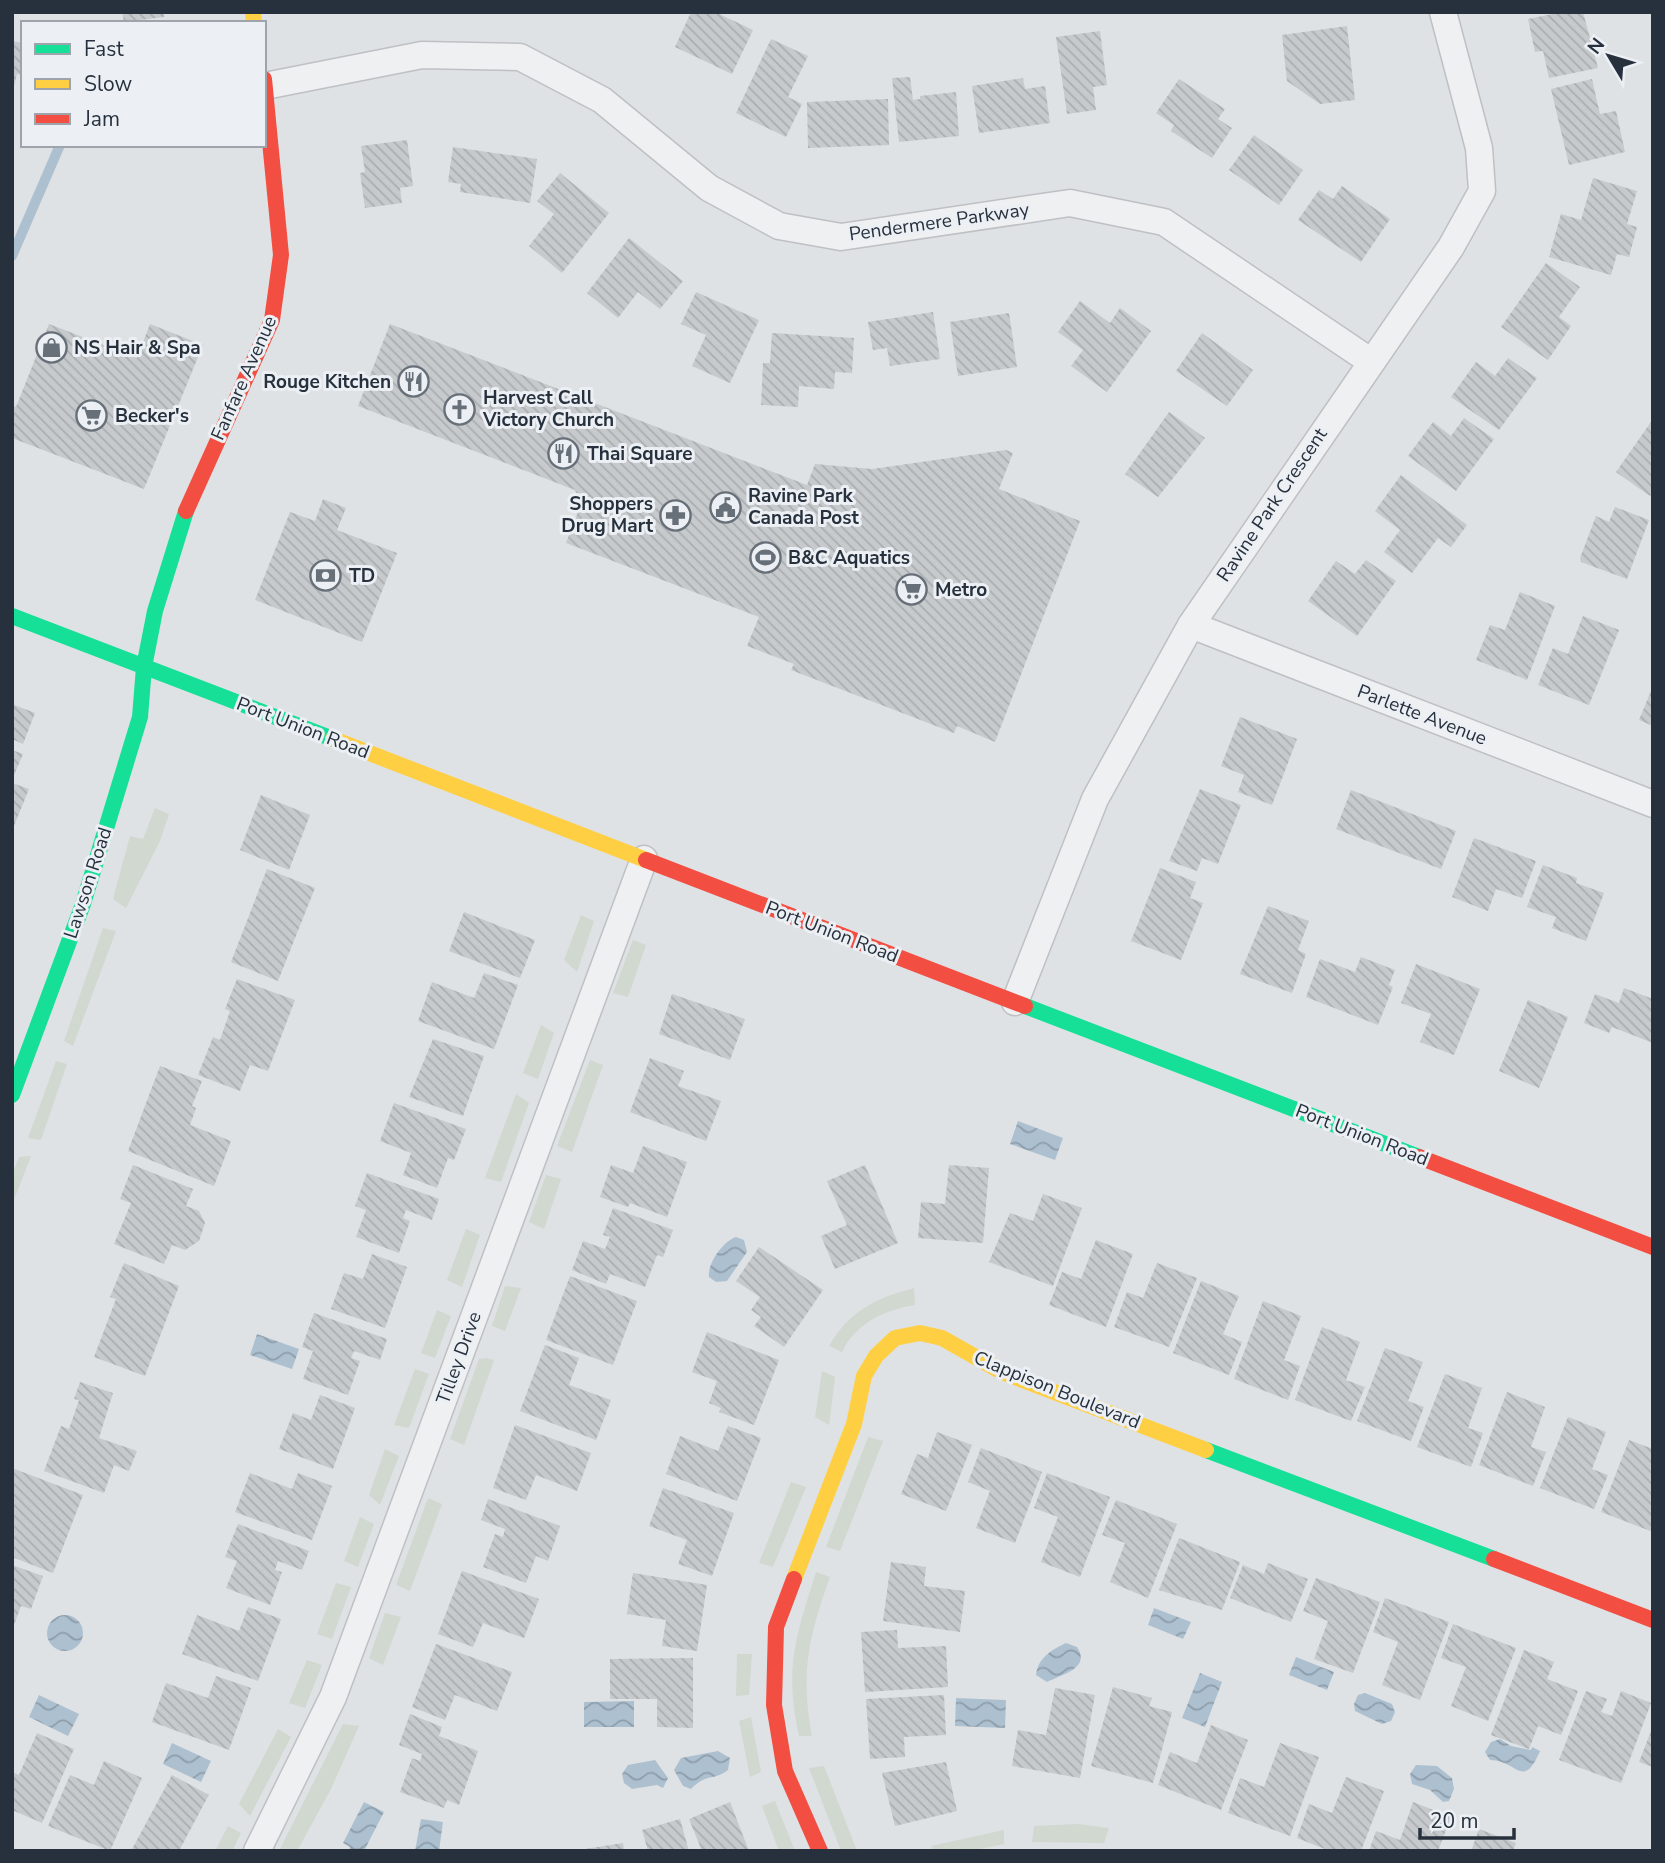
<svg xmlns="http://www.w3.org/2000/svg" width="1665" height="1863" font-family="'Nunito Sans',sans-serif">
<defs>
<pattern id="water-waves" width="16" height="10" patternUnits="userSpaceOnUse" patternTransform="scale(1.75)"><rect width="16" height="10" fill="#adc0d0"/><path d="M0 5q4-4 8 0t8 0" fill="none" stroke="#8d9daa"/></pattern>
<pattern id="building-back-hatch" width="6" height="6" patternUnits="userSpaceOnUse" patternTransform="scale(1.75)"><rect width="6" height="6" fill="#c7cacd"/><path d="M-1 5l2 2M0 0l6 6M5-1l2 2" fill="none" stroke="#abaeb1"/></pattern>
</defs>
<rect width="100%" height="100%" fill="#dfe2e5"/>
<path fill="#d0d8d0" d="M155 808 169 814 160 841 126 908 113 899 130 836 143 839Z
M581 915 594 921 577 972 564 960Z
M103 928 116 931 73 1046 64 1041Z
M633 940 646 945 628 997 613 993Z
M541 1025 554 1033 538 1079 523 1073Z
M590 1060 603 1065 572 1152 557 1146Z
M56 1061 67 1064 41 1140 28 1138Z
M516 1094 529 1103 501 1182 485 1178Z
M31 1156 12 1205V1175L19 1157Z
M546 1175 561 1179 544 1229 529 1222Z
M466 1229 480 1235 462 1287 447 1280Z
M505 1286 521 1288 505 1331 492 1326Z
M914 1288 915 1305C884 1310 856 1323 842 1352L829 1346C849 1311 876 1298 914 1288Z
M437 1310 451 1316 435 1358 421 1353Z
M486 1358 494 1360 464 1445 450 1439 479 1359Z
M415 1369 429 1374 409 1428 394 1425Z
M822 1371 835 1377 829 1425 815 1417Z
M868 1437 883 1441 840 1551 826 1547Z
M385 1449 399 1456 380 1505 369 1495Z
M791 1482 806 1487 773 1567 759 1563Z
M428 1498 442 1504 410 1591 396 1585Z
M360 1517 374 1524 358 1567 344 1561Z
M816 1572 830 1577C809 1636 800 1672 812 1736H799C784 1668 796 1636 816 1572Z
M336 1583 351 1587 332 1639 317 1634Z
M385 1613 401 1617 383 1665 369 1658Z
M737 1654H752L749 1695 736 1696Z
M307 1660 322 1665 305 1708 289 1703Z
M751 1717 761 1772 750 1777 739 1721Z
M343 1724 359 1726 331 1789 297 1851H279Z
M278 1729 291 1737 250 1816 239 1804Z
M824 1766 857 1851H841L809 1768Z
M775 1801 795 1851H779L762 1806Z
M1078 1824 1109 1828 1104 1843 1032 1842 1034 1826Z
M228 1826 241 1833 232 1851H215Z
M1004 1830V1844L971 1851H933L931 1846Z"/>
<path fill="url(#water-waves)" d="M1018 1121 1063 1138 1055 1160 1010 1144Z
M736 1237 744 1240 747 1252 727 1281 716 1282 709 1277C707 1264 723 1241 736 1237Z
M257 1334 299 1349 292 1369 250 1355Z
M1154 1608 1191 1622 1183 1639 1148 1625Z
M47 1633a18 18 0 1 1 36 0a18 18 0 1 1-36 0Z
M1066 1643 1077 1647C1091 1668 1063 1674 1047 1682L1036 1675C1038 1658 1051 1650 1066 1643Z
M1296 1657 1334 1672 1327 1690 1289 1675Z
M1200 1673 1222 1682 1205 1727 1182 1718Z
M1365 1693 1392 1704 1395 1712 1391 1721 1382 1724 1355 1711 1354 1704 1358 1695Z
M39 1695 79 1714 68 1736 29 1717Z
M956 1698 1006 1700 1005 1728 955 1726Z
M634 1701V1727H584V1702Z
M1500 1739 1511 1746 1531 1750 1532 1747 1540 1751C1523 1791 1517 1760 1490 1760L1485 1752 1491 1742Z
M172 1743 211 1761 201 1782 163 1764Z
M718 1751 730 1758 728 1770C714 1781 706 1773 691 1789L683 1786 674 1770 681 1758Z
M655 1760 668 1778 663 1788 657 1785 632 1789 624 1783 622 1774 628 1765Z
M1416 1765 1437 1766 1452 1778 1454 1789 1449 1801 1443 1802 1430 1790 1412 1784 1410 1774Z
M364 1802 384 1812 364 1851H349L350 1847 343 1843Z
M421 1819 443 1822 439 1851H415Z"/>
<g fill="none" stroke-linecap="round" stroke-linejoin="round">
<path stroke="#adc0d0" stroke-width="10" d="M12 256 60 145"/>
</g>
<path fill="url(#building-back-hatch)" d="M122 12H164V17L124 22Z
M691 12H715L753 30 732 74 675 47Z
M1562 12H1583L1598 68 1549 78 1543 51 1535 52 1528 19Z
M1347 26 1355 100 1320 104 1287 81 1282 35Z
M1100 31 1107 85 1093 87 1096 110 1067 114 1056 37Z
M771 39 808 56 788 97 802 104 786 137 736 113Z
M12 41 23 43V75L17 74 13 91Z
M910 77 913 100 920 99V96L956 92 959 136 899 142 892 78Z
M1023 78 1025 89 1045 86 1050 123 979 133 972 86Z
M1179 79 1225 109 1218 119 1232 128 1212 158 1171 131 1174 125 1156 113Z
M1592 79 1600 114 1616 111 1625 152 1569 165 1551 89Z
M888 99 889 145 808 148 807 102Z
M1254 135 1303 170 1279 205 1229 170Z
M407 140 413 186 400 188 402 203 365 208 360 173 365 172 361 146Z
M453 147 537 159 530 203 460 192 461 184 448 182Z
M560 173 609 213 562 273 529 246 554 214 537 201Z
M1593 178 1637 191 1627 224 1637 227 1629 257 1617 254 1611 275 1549 257 1561 214 1581 220Z
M1342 186 1390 219 1361 262 1298 220 1319 190 1333 199Z
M629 238 683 281 660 309 638 292 618 318 587 293Z
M1546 263 1580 287 1559 317 1571 326 1548 360 1501 327Z
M696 292 759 320 730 383 692 366 706 335 681 324Z
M1080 301 1110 323 1120 308 1151 331 1107 392 1071 366 1083 350 1058 332Z
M933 312 940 359 890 366 887 348 873 350 868 322Z
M1009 313 1017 367 958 376 950 322Z
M49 324 137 358 150 324 203 345 144 489 12 438V405L16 407Z
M390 324 807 485 815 464 872 469 1006 450 1013 453 999 489 1080 521 995 742 957 726 954 733 791 670 794 664 747 646 759 617 566 543 581 504 575 490 358 406Z
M772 333 854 338 852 373 835 372 834 389 799 386 798 407 761 405 763 363H770Z
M1202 333 1253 370 1227 406 1176 371Z
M1508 358 1537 378 1499 430 1451 397 1476 362 1495 376Z
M1169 412 1205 438 1158 497 1125 474Z
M1464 418 1494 439 1456 491 1408 456 1433 422 1451 436Z
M1653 419V492L1650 496 1616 472Z
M1401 475 1467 525 1451 547 1438 538 1412 573 1384 552 1400 530 1375 511Z
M323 499 346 508 337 530 397 553 362 642 255 600 290 512 315 521Z
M1615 507 1649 520 1627 579 1581 562 1580 558 1596 516 1609 522Z
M1366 560 1396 581 1357 636 1308 601 1336 561 1355 574Z
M1520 592 1555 606 1527 680 1476 660 1490 625 1505 630Z
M1583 616 1619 630 1589 705 1538 685 1553 648 1568 654Z
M1653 686V726L1639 720Z
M12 704 35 713 23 744 12 739Z
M1240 717 1297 739 1272 805 1238 792 1244 775 1221 766Z
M12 750 23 754 12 780Z
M12 783 29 789 12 831Z
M1200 789 1241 805 1218 864 1202 858 1197 871 1169 861Z
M1351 790 1456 831 1441 869 1336 829Z
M261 795 310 815 289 870 240 850Z
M1474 838 1536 861 1522 898 1496 889 1488 911 1452 897Z
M1543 865 1577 878 1576 883 1604 893 1586 941 1552 928 1556 917 1527 907Z
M1160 868 1196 882 1190 898 1203 903 1181 960 1131 941Z
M267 869 315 888 278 981 231 962Z
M1268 906 1309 921 1298 950 1306 954 1292 993 1240 974Z
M464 912 535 940 520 978 449 951Z
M1361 957 1395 970 1389 985 1393 987 1378 1025 1306 997 1320 959 1355 972Z
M1416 964 1480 989 1454 1055 1420 1042 1431 1014 1401 1003Z
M484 973 518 985 494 1049 418 1021 432 982 474 998Z
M237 979 295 1000 268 1071 250 1065 240 1091 198 1075 213 1037 220 1040 230 1011 225 1009Z
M1624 988 1653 999V1043L1612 1027 1609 1033 1584 1023 1595 994 1619 1003Z
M672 994 745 1019 730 1060 659 1034Z
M1528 1000 1568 1017 1539 1088 1499 1071Z
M433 1039 484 1056 463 1116 409 1097Z
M650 1058 684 1071 678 1086 721 1101 706 1141 630 1112Z
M160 1066 202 1081 192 1106 196 1108 190 1125 231 1141 214 1186 128 1151Z
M394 1103 466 1129 454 1160 448 1158 437 1188 403 1175 411 1153 380 1141Z
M643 1146 687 1162 667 1217 630 1203 628 1207 600 1197 611 1165 633 1173Z
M133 1165 193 1189 186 1206 199 1211 205 1223 199 1241 185 1250 172 1245 164 1264 114 1244 131 1203 120 1199Z
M865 1165 898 1243 835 1269 821 1236 847 1225 827 1181Z
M949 1165 989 1168 983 1243 918 1238 921 1202 945 1204Z
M367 1173 439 1199 432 1220 406 1210 403 1218 410 1221 399 1253 356 1237 366 1210 355 1206Z
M1043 1194 1082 1208 1053 1286 989 1262 1010 1213 1033 1221Z
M613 1208 673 1230 663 1257 657 1255 645 1287 610 1274 606 1284 572 1270 583 1241 605 1249 610 1237 603 1235Z
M1096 1240 1133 1254 1106 1327 1049 1305 1062 1272 1081 1279Z
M759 1247 823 1290 784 1347 754 1326 761 1317 751 1310 760 1297 736 1281Z
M372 1254 407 1267 385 1328 331 1309 344 1273 363 1279Z
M124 1263 179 1286 145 1376 94 1357 116 1299 110 1297Z
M1157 1263 1197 1278 1169 1347 1114 1327 1127 1292 1143 1298Z
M570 1276 637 1301 613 1365 546 1340Z
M1201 1281 1239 1296 1223 1334 1242 1342 1229 1375 1173 1353Z
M1263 1301 1301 1316 1284 1360 1300 1366 1288 1400 1234 1379Z
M314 1313 387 1339 380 1360 354 1351 351 1358 360 1361 348 1395 303 1379 313 1351 302 1347Z
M1322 1327 1360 1342 1346 1380 1365 1387 1351 1421 1295 1400Z
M707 1332 779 1360 754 1425 719 1412 721 1408 709 1403 717 1381 692 1372Z
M545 1345 579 1358 569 1385 611 1400 596 1440 520 1411Z
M1385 1348 1423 1362 1408 1401 1424 1407 1411 1441 1357 1421Z
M1445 1374 1482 1388 1468 1428 1483 1433 1471 1467 1417 1447Z
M80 1382 113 1393 99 1438 137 1451 129 1471 114 1465 104 1493 44 1471 61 1426 69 1429 79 1400 74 1399Z
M1507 1392 1545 1407 1531 1447 1546 1452 1533 1486 1479 1465Z
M320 1395 355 1408 333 1469 279 1449 293 1413 311 1420Z
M1568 1417 1606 1432 1592 1469 1608 1475 1594 1509 1540 1488Z
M515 1425 591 1453 577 1491 536 1475 526 1500 493 1488Z
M728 1426 761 1438 737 1501 666 1474 680 1436 718 1451Z
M937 1432 972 1445 946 1511 901 1494 917 1454 928 1458Z
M1629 1440 1653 1449V1532L1601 1512Z
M981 1448 1042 1472 1015 1543 976 1528 990 1491 968 1482Z
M12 1468 83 1495 53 1573 12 1557Z
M250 1473 292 1489 298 1473 332 1486 312 1540 235 1512Z
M1047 1473 1110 1497 1080 1577 1041 1562 1058 1517 1034 1508Z
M663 1488 734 1513 712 1576 678 1564 687 1540 649 1526Z
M488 1499 560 1526 548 1561 536 1556 526 1583 483 1567 495 1534 503 1537 505 1529 481 1520Z
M1116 1500 1177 1524 1148 1598 1110 1582 1125 1543 1102 1535Z
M238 1524 309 1551 302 1570 278 1561 275 1570 282 1572 270 1605 226 1588 237 1561 225 1557Z
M1179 1538 1240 1562 1222 1610 1159 1590Z
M891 1562 926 1567 924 1586 965 1591 960 1632 883 1621Z
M1268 1563 1308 1579 1291 1622 1230 1598 1243 1565 1264 1574Z
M12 1565 43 1576 31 1609 21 1606 13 1628Z
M462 1571 539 1599 524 1638 483 1623 473 1647 438 1634Z
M633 1573 707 1585 697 1651 662 1646 666 1620 627 1614Z
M1316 1578 1380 1602 1353 1673 1314 1659 1328 1621 1303 1611Z
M1385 1598 1449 1622 1420 1700 1382 1685 1398 1642 1373 1632Z
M248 1607 281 1619 258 1681 182 1654 197 1615 239 1631Z
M1453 1624 1516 1648 1488 1721 1451 1706 1466 1667 1441 1658Z
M897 1630 898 1648 946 1646 948 1687 865 1692 861 1632Z
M436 1644 512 1672 497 1711 455 1695 445 1720 412 1707Z
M1524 1650 1554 1662 1547 1679 1578 1691 1561 1735 1538 1726 1529 1749 1491 1735Z
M693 1658V1728L657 1727V1699H610V1659Z
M216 1676 251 1688 229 1750 152 1722 166 1683 208 1698Z
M1113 1687 1152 1698 1149 1706 1172 1712 1153 1783 1091 1766Z
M1055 1688 1095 1695 1080 1778 1012 1766 1018 1730 1046 1735Z
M1586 1691 1607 1699 1601 1712 1612 1716 1621 1691 1651 1703 1621 1783 1559 1760Z
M944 1695 946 1735 904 1737 905 1757 870 1759 866 1699Z
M410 1714 442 1727 439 1736 478 1751 459 1805 447 1800 444 1808 400 1792 412 1758 420 1761 422 1754 399 1745Z
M1211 1725 1248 1740 1221 1810 1158 1785 1170 1752 1197 1763Z
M1653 1726V1767L1639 1762Z
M37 1733 74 1749 42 1823 12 1810V1772L19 1775Z
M1280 1743 1319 1757 1290 1836 1228 1813 1240 1778 1264 1787Z
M104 1761 142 1778 110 1851 48 1826 70 1775 94 1785Z
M946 1762 957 1811 895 1826 882 1773Z
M172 1775 209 1795 205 1802 179 1851H131Z
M1346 1777 1384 1791 1361 1851H1330L1297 1838 1309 1804 1332 1813Z
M730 1802 749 1851H702L689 1819Z
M1413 1802 1451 1817 1438 1851H1369L1376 1831 1400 1840Z
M680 1819 689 1851H648L642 1830Z
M1479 1829 1516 1843 1513 1851H1471Z
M623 1843 624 1851H585V1849Z"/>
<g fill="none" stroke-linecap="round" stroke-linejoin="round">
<defs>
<path id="street" d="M265 86 422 55 520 57 602 100 709 188 779 226 841 237 1070 203 1164 222 1370 361
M1191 625 1653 804
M1015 1002 1095 799 1191 625 1451 247 1482 191 1479 148 1443 12
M257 1851 333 1697 644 859"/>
</defs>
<use href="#street" stroke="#bec0c3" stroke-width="29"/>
<use href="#street" stroke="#eef0f1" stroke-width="26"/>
<path stroke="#16e098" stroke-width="16" d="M12 616 333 739
M1025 1006 1419 1157
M12 1095 83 904 140 717 144 667 155 611 186 511
M1206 1450 1494 1559"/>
<path stroke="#ffcf43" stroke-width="16" d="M253 12 254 23
M333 739 646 860
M794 1579 854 1424 864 1376 876 1356 895 1338 920 1333 942 1338 1002 1372 1206 1450"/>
<path stroke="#f24e42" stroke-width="16" d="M186 511 272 320 281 255 264 79
M646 860 1025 1006
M1419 1157 1653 1247
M1494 1559 1653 1620
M794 1579 776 1627 774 1705 785 1771 820 1851"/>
</g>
<defs>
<symbol id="shop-ring" viewBox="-11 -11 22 22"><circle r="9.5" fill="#ecf0f4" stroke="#676f78" stroke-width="1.5"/><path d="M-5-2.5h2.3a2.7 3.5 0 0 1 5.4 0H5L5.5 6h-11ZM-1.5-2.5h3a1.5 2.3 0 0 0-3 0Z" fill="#676f78"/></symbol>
<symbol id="restaurant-ring" viewBox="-11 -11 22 22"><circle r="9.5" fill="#ecf0f4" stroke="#676f78" stroke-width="1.5"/><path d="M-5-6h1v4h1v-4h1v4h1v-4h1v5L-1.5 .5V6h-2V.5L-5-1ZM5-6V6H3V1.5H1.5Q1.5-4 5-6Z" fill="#676f78"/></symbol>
<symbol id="church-ring" viewBox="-11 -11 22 22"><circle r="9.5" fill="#ecf0f4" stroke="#676f78" stroke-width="1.5"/><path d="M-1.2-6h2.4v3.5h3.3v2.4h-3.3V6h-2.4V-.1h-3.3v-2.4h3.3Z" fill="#676f78"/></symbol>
<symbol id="supermarket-ring" viewBox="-11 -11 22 22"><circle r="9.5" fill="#ecf0f4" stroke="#676f78" stroke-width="1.5"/><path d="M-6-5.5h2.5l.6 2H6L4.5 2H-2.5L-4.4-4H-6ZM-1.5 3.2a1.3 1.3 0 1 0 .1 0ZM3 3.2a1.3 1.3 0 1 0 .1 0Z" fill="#676f78"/></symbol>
<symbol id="civic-ring" viewBox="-11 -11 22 22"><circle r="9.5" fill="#ecf0f4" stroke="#676f78" stroke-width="1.5"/><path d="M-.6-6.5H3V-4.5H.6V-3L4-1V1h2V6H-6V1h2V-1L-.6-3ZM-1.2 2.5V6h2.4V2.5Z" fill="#676f78"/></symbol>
<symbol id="pharmacy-ring" viewBox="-11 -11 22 22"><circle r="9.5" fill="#ecf0f4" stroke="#676f78" stroke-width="1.5"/><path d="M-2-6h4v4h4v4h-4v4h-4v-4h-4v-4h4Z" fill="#676f78"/></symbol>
<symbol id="stadium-ring" viewBox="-11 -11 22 22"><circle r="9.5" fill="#ecf0f4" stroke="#676f78" stroke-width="1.5"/><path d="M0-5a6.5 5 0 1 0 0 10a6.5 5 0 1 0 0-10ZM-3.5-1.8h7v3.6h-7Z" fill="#676f78"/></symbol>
<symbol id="bank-ring" viewBox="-11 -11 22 22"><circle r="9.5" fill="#ecf0f4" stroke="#676f78" stroke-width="1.5"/><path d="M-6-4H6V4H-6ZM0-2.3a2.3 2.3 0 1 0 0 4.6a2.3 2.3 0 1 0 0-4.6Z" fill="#676f78"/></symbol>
</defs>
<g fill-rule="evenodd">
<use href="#shop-ring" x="34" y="330" width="35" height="35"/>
<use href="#restaurant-ring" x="396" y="364" width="35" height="35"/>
<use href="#church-ring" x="442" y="392" width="35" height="35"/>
<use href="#supermarket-ring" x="74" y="398" width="35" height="35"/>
<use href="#restaurant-ring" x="546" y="436" width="35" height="35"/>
<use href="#civic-ring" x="708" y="490" width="35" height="35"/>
<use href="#pharmacy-ring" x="658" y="498" width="35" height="35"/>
<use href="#stadium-ring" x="748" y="540" width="35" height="35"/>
<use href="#bank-ring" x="308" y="558" width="35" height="35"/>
<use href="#supermarket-ring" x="894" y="572" width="35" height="35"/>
</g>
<g text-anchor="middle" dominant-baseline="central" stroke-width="6" stroke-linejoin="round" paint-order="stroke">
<g font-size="19" fill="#27313d" stroke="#ecf0f4">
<text transform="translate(939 222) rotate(-8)">Pendermere Parkway</text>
<text transform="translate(244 378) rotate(-66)">Fanfare Avenue</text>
<text transform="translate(1272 505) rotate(-56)">Ravine Park Crescent</text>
<text transform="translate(1422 715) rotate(21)">Parlette Avenue</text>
<text transform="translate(303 728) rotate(21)">Port Union Road</text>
<text transform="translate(88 883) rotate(-72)">Lawson Road</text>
<text transform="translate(832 932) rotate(21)">Port Union Road</text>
<text transform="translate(1362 1135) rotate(21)">Port Union Road</text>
<text transform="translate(459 1358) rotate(-70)">Tilley Drive</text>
<text transform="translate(1057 1390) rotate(22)">Clappison Boulevard</text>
</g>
<g font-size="19" font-weight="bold" fill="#27313d" stroke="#ecf0f4" text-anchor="start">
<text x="74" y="348">NS Hair &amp; Spa</text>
<text x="391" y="382" text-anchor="end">Rouge Kitchen</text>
<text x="483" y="398">Harvest Call<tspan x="483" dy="22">Victory Church</tspan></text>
<text x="115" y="416">Becker's</text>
<text x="587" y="454">Thai Square</text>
<text x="748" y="496">Ravine Park<tspan x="748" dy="22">Canada Post</tspan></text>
<text x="653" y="504" text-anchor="end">Shoppers<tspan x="653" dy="22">Drug Mart</tspan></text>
<text x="788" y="558">B&amp;C Aquatics</text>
<text x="349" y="576">TD</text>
<text x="935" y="590">Metro</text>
</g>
</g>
<rect width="1665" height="1863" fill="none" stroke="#27313d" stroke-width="28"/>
<rect x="21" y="21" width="245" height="126" fill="#ecf0f4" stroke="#9da4ab" stroke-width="2"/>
<rect x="35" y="44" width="35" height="10" fill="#16e098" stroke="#9da4ab" stroke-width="2"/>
<text x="84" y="56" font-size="21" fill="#27313d">Fast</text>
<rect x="35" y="79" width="35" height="10" fill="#ffcf43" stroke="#9da4ab" stroke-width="2"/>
<text x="84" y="91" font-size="21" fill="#27313d">Slow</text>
<rect x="35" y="114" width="35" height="10" fill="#f24e42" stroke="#9da4ab" stroke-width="2"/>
<text x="84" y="126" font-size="21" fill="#27313d">Jam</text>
<g transform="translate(1609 56) rotate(308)" stroke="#ecf0f4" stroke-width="5" paint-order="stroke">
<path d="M0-5L12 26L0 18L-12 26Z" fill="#27313d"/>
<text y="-10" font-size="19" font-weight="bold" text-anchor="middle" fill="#27313d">N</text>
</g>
<path d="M1420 1828v10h94v-10" fill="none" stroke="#27313d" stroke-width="3.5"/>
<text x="1430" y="1828" font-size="21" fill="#27313d" stroke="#ecf0f4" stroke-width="5" paint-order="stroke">20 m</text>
</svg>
